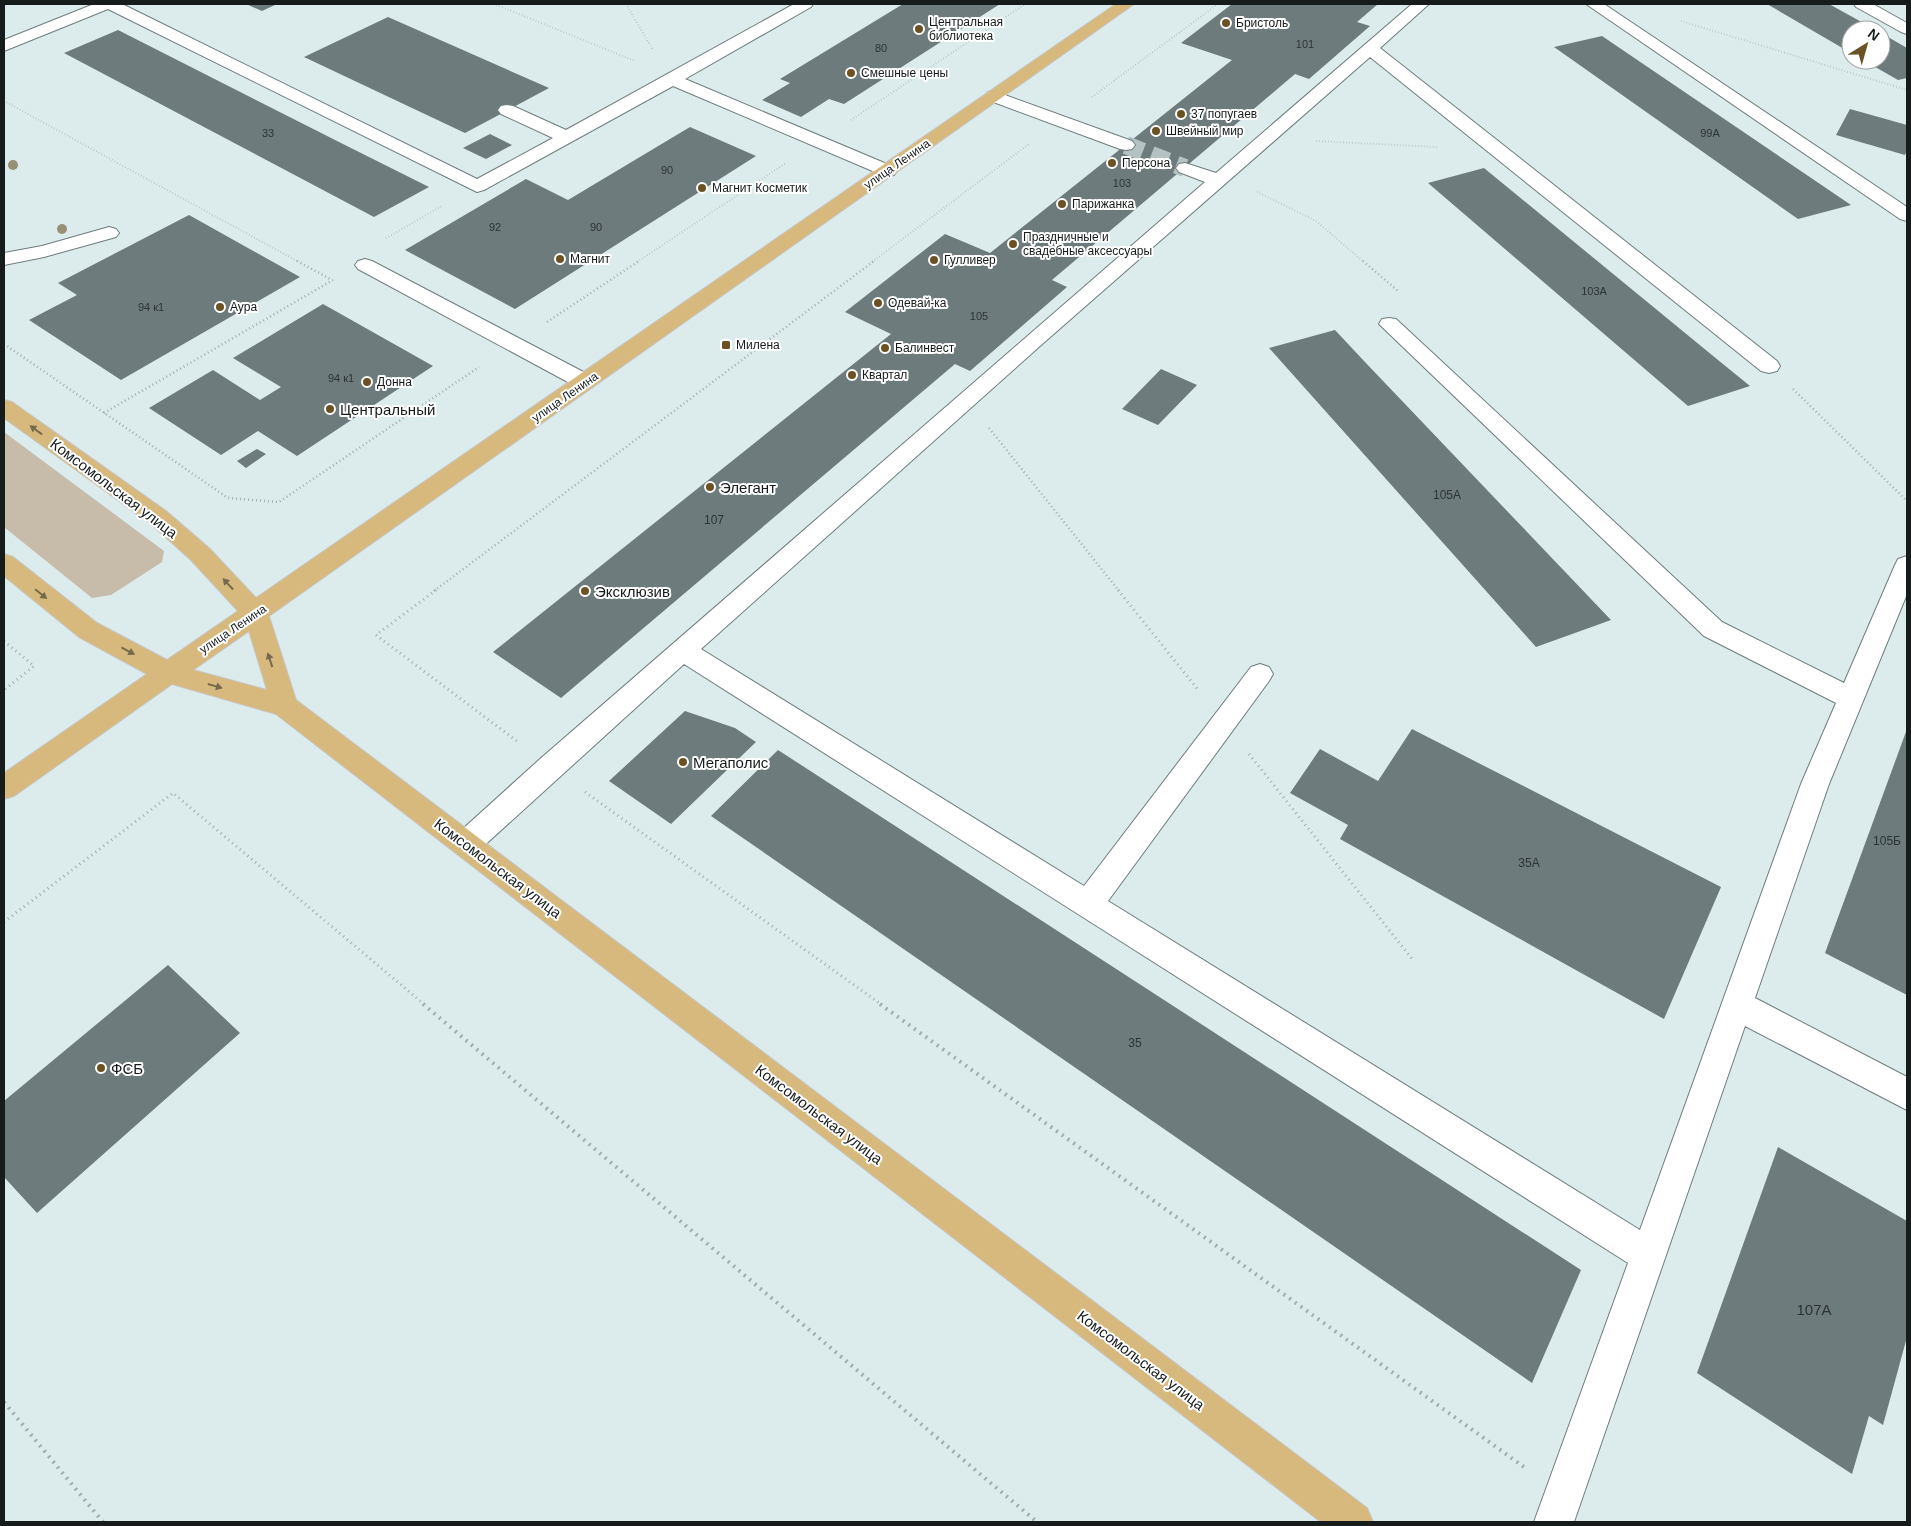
<svg xmlns="http://www.w3.org/2000/svg" width="1911" height="1526" font-family="Helvetica,sans-serif">
<rect width="100%" height="100%" fill="#dceced"/>
<path fill="#c7bca9" d="M4 432 164 551 162 562 111 595 92 598 4 527Z"/>
<path fill="#6d7b7d" d="M246 4H277L262 11Z
M903 4H1000L844 104 829 99 801 117 762 100 790 83 780 79Z
M1232 4H1378L1357 22 1370 26 1309 79 1295 74 1052 280 1067 287 970 371 955 364 561 698 493 652 891 334 845 312 945 234 990 253 1232 60 1181 43Z
M1767 4H1829L1876 30H1851V53Z
M388 17 549 88 465 133 304 57Z
M118 30 341 143 429 187 374 217 64 53Z
M1881 33 1907 48V78L1898 80 1863 60H1881Z
M1602 36 1823 186 1851 205 1798 219 1554 47Z
M1850 109 1907 125V150L1905 155 1836 135Z
M690 127 756 156 515 309 405 250 526 179 568 200Z
M490 134 512 145 486 159 463 148Z
M1484 168 1718 360 1750 386 1688 406 1428 183Z
M189 215 300 277 121 380 29 320 77 295 58 283Z
M323 304 433 366 297 456 258 431 221 455 149 408 213 370 260 400 281 387 233 358Z
M1335 330 1364 361 1611 620 1536 647 1269 348Z
M1161 369 1197 385 1158 425 1122 409Z
M257 449 266 454 246 468 237 461Z
M685 711 735 728 756 742 671 824 609 781Z
M1412 729 1721 887 1664 1019 1340 839 1348 825 1290 793 1320 749 1378 781Z
M1907 729V995L1825 953Z
M778 750 1581 1270 1532 1383 711 816Z
M168 965 240 1033 37 1213 4 1177V1101Z
M1778 1147 1907 1221V1337L1883 1425 1869 1416 1852 1474 1697 1373Z"/>
<g fill="none" stroke-linecap="round" stroke-linejoin="round">
<path stroke="#b4c2c3" stroke-width="18" stroke-dasharray="18 9" stroke-linecap="butt" d="M1126 145 1185 168"/>
<defs>
<path id="minor" d="M94 4H122L477 179 553 138 501 114 498 110 501 106 507 105 513 106 566 130 794 4H813L811 7 685 79 894 167 897 171 894 175 888 176 882 175 673 86 484 190 477 192 108 9 4 51V40Z
M1412 4H1429L1380 48 1777 361 1780 366 1777 371 1769 373 1761 371 1370 57 1040 346 701 649 1084 886 1251 667 1260 664 1269 667 1273 674 1269 681 1108 901 1640 1230 1801 784 1836 703 1704 636 1379 324 1382 319 1389 318 1396 319 1722 622 1844 683 1895 565 1898 559 1907 556V594L1829 784 1755 998 1907 1077V1110L1745 1026 1574 1522H1534L1628 1263 684 664 476 853 466 856 456 853 452 844 456 835 540 759 1205 182 1179 172 1176 168 1179 164 1185 163 1216 173Z
M1586 4H1604L1907 207V221L1900 219Z
M1854 4H1873L1907 23V34L1901 32 1856 7Z
M994 91 1132 141 1135 145 1132 149 1126 150 1120 149 988 100 985 96 988 92Z
M109 227 116 229 119 233 116 237 44 257 4 265V253L42 246Z
M365 259 372 261 593 377 596 382 593 387 585 389 577 387 358 269 355 265 358 261Z"/>
<path id="major" d="M1116 4H1134L269 616 296 700 1367 1508 1373 1522H1321L276 714 172 684 14 796 4 799V773L147 674 79 637 4 576V554L13 557 97 623 167 660 238 611 191 560 150 523 4 418V400L12 402 166 511 209 548 256 598ZM249 631 267 690 193 670Z"/>
</defs>
<use href="#minor" stroke="#6d7c7d" stroke-width="2"/>
<use href="#major" stroke="#c7c8c9" stroke-width="2"/>
<path stroke="#a0adae" stroke-width="2" stroke-dasharray="0.5 2.5" stroke-linecap="butt" d="M494 4 635 61
M626 4 653 50
M1681 21 1907 90
M1092 97 1218 4
M4 101 299 262
M851 120 1025 4
M1316 141 1437 147
M1257 192 1316 221 1364 262
M386 238 442 206
M637 262 786 163
M872 262 1029 144"/>
<path stroke="#a0adae" stroke-width="2.5" stroke-dasharray="1 3" stroke-linecap="butt" d="M297 261 332 280
M1363 261 1398 291
M547 322 639 261
M4 344 228 498 279 502 479 367
M1793 389 1907 501
M104 413 333 280
M989 428 1119 591
M434 591 874 261"/>
<path stroke="#a0adae" stroke-width="3" stroke-dasharray="1 4" stroke-linecap="butt" d="M436 590 376 635 518 742
M1118 590 1199 691
M4 641 34 666 4 690
M1249 754 1413 960
M585 792 882 1005
M4 922 173 793 425 1005"/>
<path stroke="#a0adae" stroke-width="4" stroke-dasharray="2 5" stroke-linecap="butt" d="M423 1004 1037 1522
M880 1004 1524 1467
M4 1402 103 1522"/>
<use href="#minor" fill="#fff" fill-rule="evenodd"/>
<use href="#major" fill="#d7b97e" fill-rule="evenodd"/>
</g>
<g fill="#979075">
<circle cx="13" cy="165" r="5"/>
<circle cx="62" cy="229" r="5"/>
</g>
<defs><path id="oneway-solid" d="M-6-.8H1V-3.2L6.5 0L1 3.2V.8H-6Z" transform="scale(1.25)"/></defs>
<g fill="#766a4d">
<use href="#oneway-solid" transform="translate(36 430) rotate(-144)"/>
<use href="#oneway-solid" transform="translate(228 584) rotate(-133)"/>
<use href="#oneway-solid" transform="translate(41 594) rotate(39)"/>
<use href="#oneway-solid" transform="translate(128 651) rotate(28)"/>
<use href="#oneway-solid" transform="translate(270 660) rotate(-108)"/>
<use href="#oneway-solid" transform="translate(215 686) rotate(16)"/>
</g>
<g fill="#6c5223" stroke="#fff" stroke-width="2">
<circle cx="1226" cy="23" r="5"/>
<circle cx="919" cy="29" r="5"/>
<circle cx="851" cy="73" r="5"/>
<circle cx="1181" cy="114" r="5"/>
<circle cx="1156" cy="131" r="5"/>
<circle cx="1112" cy="163" r="5"/>
<circle cx="702" cy="188" r="5"/>
<circle cx="1062" cy="204" r="5"/>
<circle cx="1013" cy="244" r="5"/>
<circle cx="560" cy="259" r="5"/>
<circle cx="934" cy="260" r="5"/>
<circle cx="878" cy="303" r="5"/>
<circle cx="220" cy="307" r="5"/>
<rect x="721" y="340" width="10" height="10" rx="2.5"/>
<circle cx="885" cy="348" r="5"/>
<circle cx="852" cy="375" r="5"/>
<circle cx="367" cy="382" r="5"/>
<circle cx="330" cy="409" r="5"/>
<circle cx="710" cy="487" r="5"/>
<circle cx="585" cy="591" r="5"/>
<circle cx="683" cy="762" r="5"/>
<circle cx="101" cy="1068" r="5"/>
</g>
<g text-anchor="middle" dominant-baseline="central" stroke-width="4" stroke-linejoin="round" paint-order="stroke">
<g font-size="11" fill="#2c3334">
<text x="1305" y="44">101</text>
<text x="881" y="48">80</text>
<text x="268" y="133">33</text>
<text x="1710" y="133">99А</text>
<text x="667" y="170">90</text>
<text x="1122" y="183">103</text>
<text x="495" y="227">92</text>
<text x="596" y="227">90</text>
<text x="1594" y="291">103А</text>
<text x="151" y="307">94 к1</text>
<text x="979" y="316">105</text>
<text x="341" y="378">94 к1</text>
</g>
<g font-size="12" fill="#161b1c" stroke="#fff" text-anchor="start">
<text x="929" y="22">Центральная<tspan x="929" dy="14">библиотека</tspan></text>
<text x="1236" y="23">Бристоль</text>
<text x="861" y="73">Смешные цены</text>
<text x="1191" y="114">37 попугаев</text>
<text x="1166" y="131">Швейный мир</text>
<text x="1122" y="163">Персона</text>
<text x="712" y="188">Магнит Косметик</text>
<text x="1072" y="204">Парижанка</text>
<text x="1023" y="237">Праздничные и<tspan x="1023" dy="14">свадебные аксессуары</tspan></text>
<text x="570" y="259">Магнит</text>
<text x="944" y="260">Гулливер</text>
<text x="888" y="303">Одевай-ка</text>
<text x="230" y="307">Аура</text>
<text x="736" y="345">Милена</text>
<text x="895" y="348">Балинвест</text>
<text x="862" y="375">Квартал</text>
<text x="377" y="382">Донна</text>
</g>
<g font-size="12" fill="#161b1c" stroke="#fff">
<text transform="translate(897 164) rotate(-35)">улица Ленина</text>
<text transform="translate(565 397) rotate(-35)">улица Ленина</text>
<text transform="translate(233 629) rotate(-34)">улица Ленина</text>
</g>
<g font-size="12" fill="#2c3334">
<text x="1447" y="495">105А</text>
<text x="714" y="520">107</text>
<text x="1887" y="841">105Б</text>
<text x="1529" y="863">35А</text>
<text x="1135" y="1043">35</text>
</g>
<g font-size="15" fill="#161b1c" stroke="#fff" text-anchor="start">
<text x="340" y="409">Центральный</text>
<text x="720" y="487">Элегант</text>
<text x="595" y="591">Эксклюзив</text>
<text x="693" y="762">Мегаполис</text>
<text x="111" y="1068">ФСБ</text>
</g>
<g font-size="15" fill="#161b1c" stroke="#fff">
<text transform="translate(114 488) rotate(37)">Комсомольская улица</text>
<text transform="translate(498 868) rotate(37)">Комсомольская улица</text>
<text transform="translate(819 1114) rotate(37)">Комсомольская улица</text>
<text transform="translate(1141 1360) rotate(37)">Комсомольская улица</text>
</g>
<g font-size="15" fill="#2c3334">
<text x="1814" y="1309">107А</text>
</g>
</g>
<rect width="1911" height="1526" fill="none" stroke="#161b1c" stroke-width="10"/>
<g transform="translate(1866 45) rotate(37)"><circle r="24" fill="#ffffff" stroke="#a2a4a4"/>
<path d="M0-4L9 19L0 12L-9 19Z" fill="#6c5223"/>
<text y="-8" font-size="14" font-weight="bold" text-anchor="middle" fill="#161b1c">N</text>
</g>
</svg>
